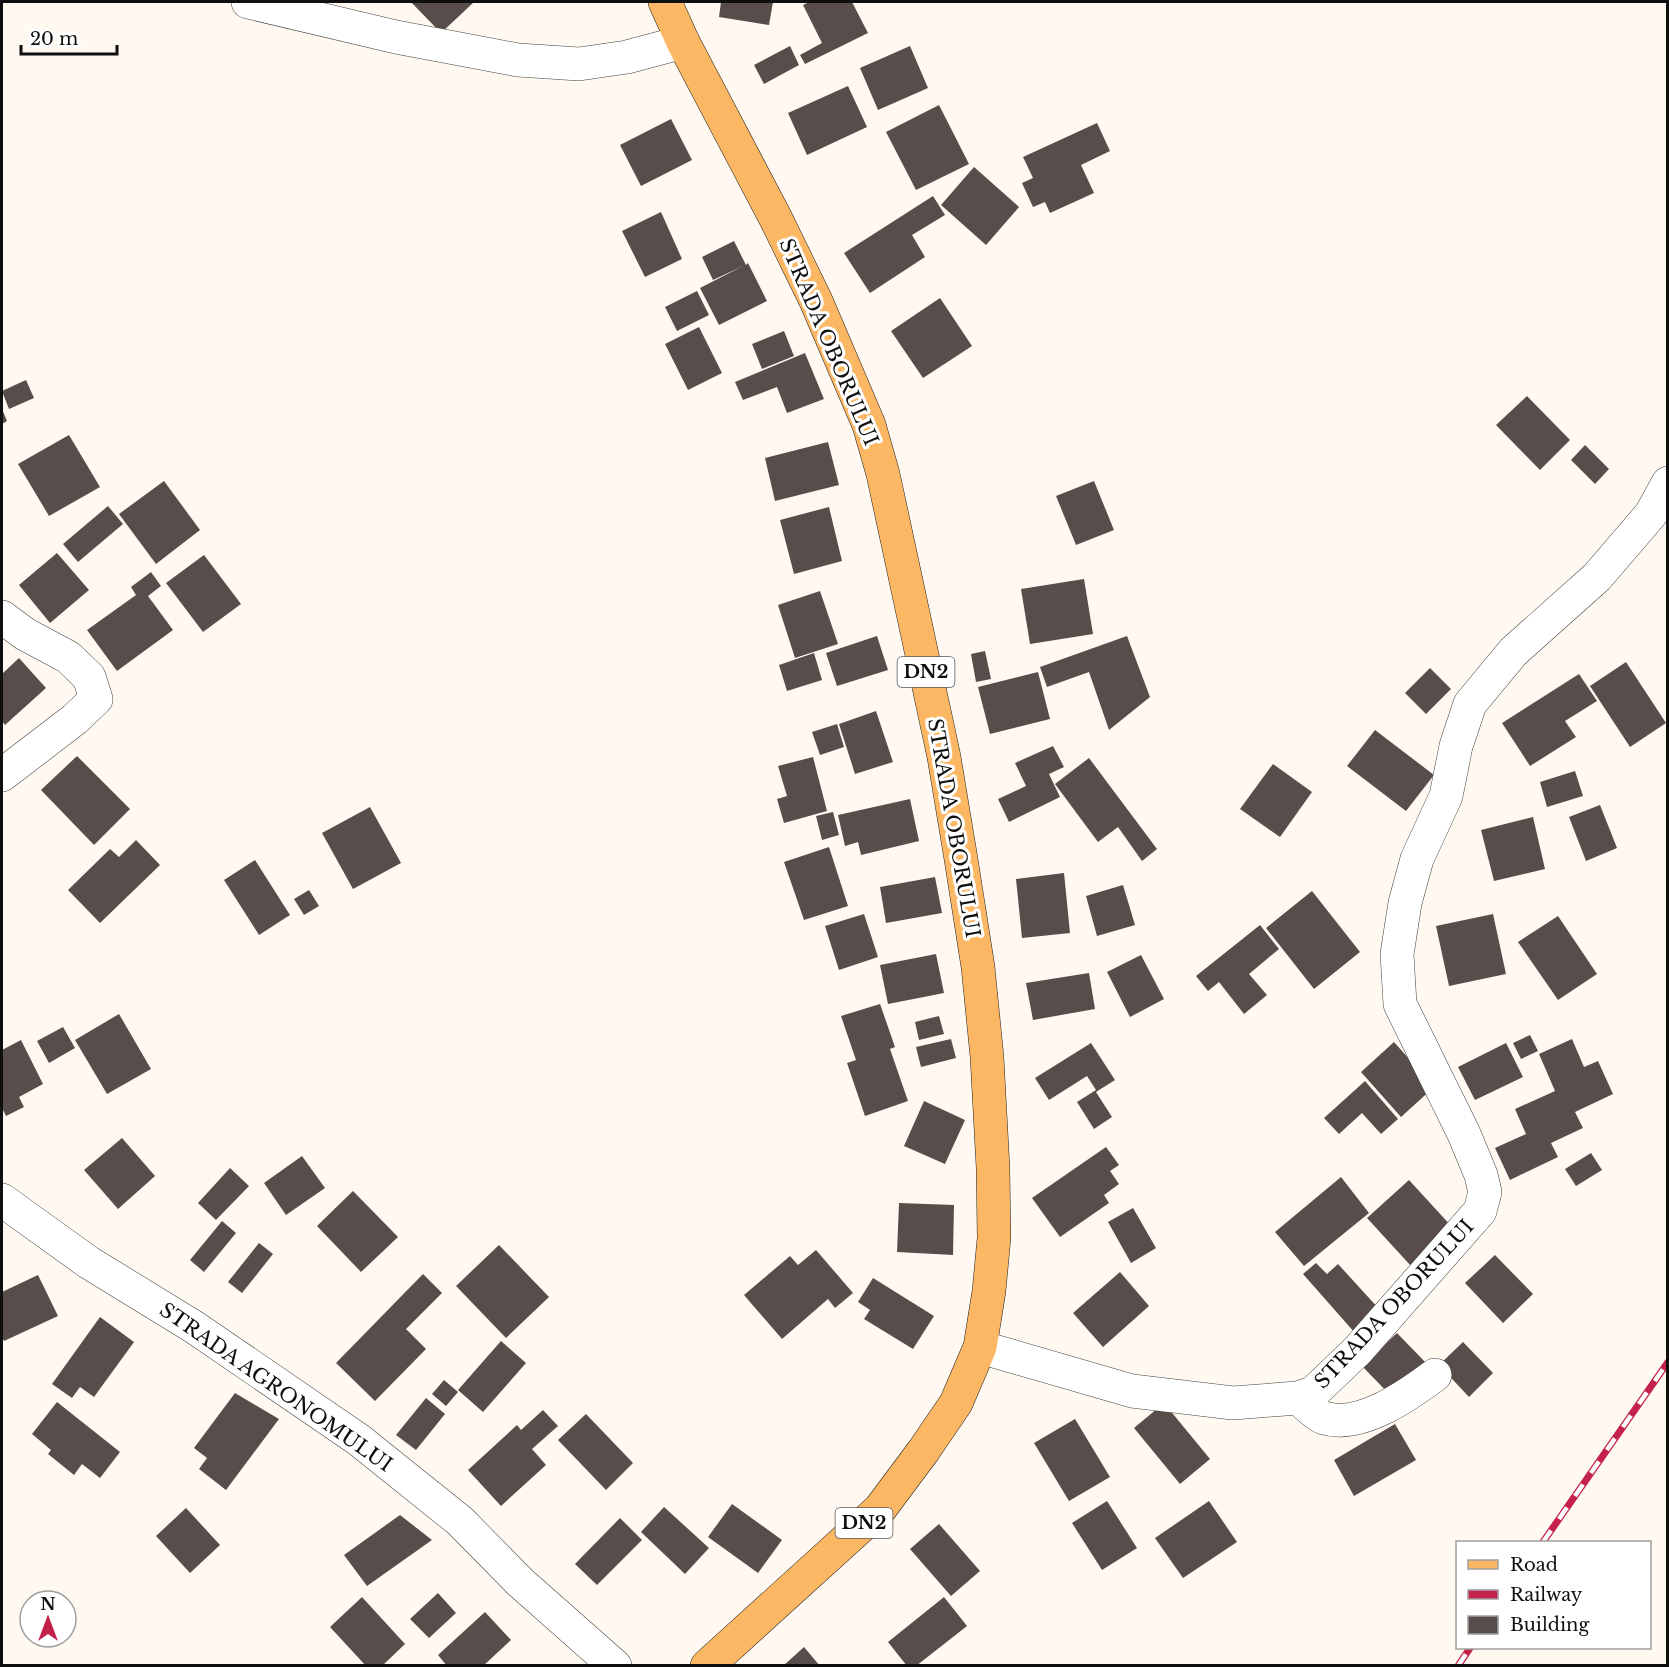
<svg xmlns="http://www.w3.org/2000/svg" width="1669" height="1667" font-family="'Libre Baskerville',serif">
<rect width="100%" height="100%" fill="#fff9f1"/>
<path fill="#584d4b" d="M411 2H474L441 33Z
M721 2H773L769 25 719 17Z
M809 2H852L868 33 805 64 800 55 822 43 803 5Z
M790 46 799 65 764 84 754 65Z
M910 46 928 88 878 110 860 68Z
M848 86 867 127 807 155 788 113Z
M939 105 969 164 916 190 886 132Z
M671 119 692 160 641 186 620 145Z
M1097 123 1110 151 1081 165 1094 193 1050 213 1045 202 1033 207 1022 183 1033 178 1023 157Z
M974 167 1019 207 986 245 941 205Z
M933 196 945 215 912 235 925 257 870 293 844 253Z
M661 212 682 259 645 277 622 231Z
M734 241 746 265 748 263 767 301 719 325 700 288 743 266 713 280 702 257Z
M697 291 709 315 677 331 665 307Z
M940 298 972 346 923 378 891 331Z
M699 327 722 373 688 390 665 344Z
M784 331 794 356 762 369 752 344Z
M805 353 824 399 787 413 777 387 743 400 735 382Z
M26 380 34 398 9 409 2 391Z
M1527 396 1570 440 1540 470 1496 425Z
M2 409 7 421 2 424Z
M69 435 100 487 49 516 18 464Z
M828 442 839 485 775 501 765 458Z
M1585 445 1609 469 1595 484 1571 460Z
M164 481 200 530 156 564 119 514Z
M1094 481 1114 530 1076 545 1056 496Z
M108 506 123 524 78 562 63 544Z
M829 507 842 561 794 574 780 520Z
M57 553 89 590 50 623 19 585Z
M204 555 241 604 203 632 166 583Z
M151 572 161 586 148 596 173 630 117 671 87 630 136 595 131 587Z
M1084 579 1093 634 1030 644 1021 589Z
M820 591 838 644 795 658 778 605Z
M877 636 888 670 837 686 826 653Z
M1127 636 1150 697 1109 730 1089 672 1047 687 1040 667Z
M985 651 991 679 976 682 971 654Z
M814 653 822 680 787 691 779 665Z
M19 658 46 688 5 725 2 721V674Z
M1626 662 1666 723 1630 747 1590 686Z
M1430 668 1451 689 1426 714 1405 693Z
M1038 672 1050 719 990 734 978 687Z
M1579 674 1597 701 1565 721 1576 737 1530 766 1502 723Z
M876 711 893 762 855 774 839 724Z
M837 724 844 747 820 755 812 732Z
M1375 730 1434 775 1406 811 1347 766Z
M1053 746 1064 767 1049 774 1060 797 1009 822 998 799 1026 786 1015 763Z
M77 756 130 809 94 845 41 790Z
M813 757 827 811 784 823 777 799 787 796 778 766Z
M1089 758 1157 849 1142 861 1118 827 1098 842 1055 784Z
M1273 764 1312 792 1280 837 1240 809Z
M1575 771 1583 796 1547 807 1540 782Z
M910 799 919 841 861 855 858 842 845 846 838 815Z
M1600 805 1617 848 1586 861 1569 817Z
M370 807 401 863 353 889 322 833Z
M833 812 839 835 822 840 816 816Z
M1533 817 1545 869 1494 881 1481 830Z
M136 840 160 865 100 923 68 890 110 849 119 857Z
M829 847 848 906 804 920 784 862Z
M255 860 290 915 259 935 224 880Z
M1064 873 1070 933 1022 938 1016 879Z
M935 877 942 913 886 923 880 887Z
M1123 885 1135 925 1097 936 1086 896Z
M309 890 319 906 304 915 294 899Z
M1312 891 1360 952 1314 989 1266 928Z
M864 914 878 957 839 970 825 926Z
M1493 914 1506 974 1449 986 1436 926Z
M1558 916 1597 974 1558 1000 1518 942Z
M1260 925 1279 949 1249 974 1267 995 1244 1014 1219 982 1208 991 1196 976Z
M936 954 944 993 888 1004 880 965Z
M1141 955 1164 999 1130 1017 1107 972Z
M1089 973 1095 1009 1033 1020 1026 983Z
M880 1004 895 1047 890 1049 908 1101 865 1116 847 1063 856 1060 841 1016Z
M119 1014 151 1069 107 1094 75 1040Z
M939 1016 944 1034 919 1040 915 1022Z
M63 1027 75 1048 49 1063 37 1041Z
M1530 1035 1538 1051 1521 1059 1513 1043Z
M951 1039 956 1058 921 1067 916 1047Z
M1572 1039 1584 1067 1598 1061 1613 1094 1575 1112 1583 1128 1551 1143 1558 1157 1510 1180 1495 1148 1526 1134 1515 1109 1555 1091 1539 1054Z
M21 1040 43 1084 19 1097 24 1107 6 1116 2 1108V1050Z
M1394 1042 1434 1087 1401 1117 1361 1072Z
M1091 1043 1115 1080 1096 1092 1112 1117 1094 1129 1077 1102 1096 1090 1087 1076 1049 1100 1035 1078Z
M1506 1043 1523 1077 1475 1100 1458 1067Z
M1365 1081 1398 1119 1381 1134 1362 1113 1339 1134 1324 1118Z
M924 1101 965 1120 945 1164 904 1146Z
M122 1138 155 1176 118 1209 84 1170Z
M1106 1147 1119 1165 1110 1171 1119 1184 1104 1195 1109 1203 1060 1237 1032 1198Z
M1591 1153 1602 1170 1576 1186 1565 1169Z
M302 1156 325 1188 286 1215 264 1183Z
M230 1168 249 1186 216 1220 198 1203Z
M1341 1177 1369 1213 1304 1266 1275 1232Z
M1409 1180 1453 1228 1411 1266 1367 1218Z
M353 1191 398 1237 361 1272 317 1226Z
M899 1203 954 1205 953 1255 897 1252Z
M1133 1208 1156 1248 1131 1263 1108 1222Z
M222 1221 236 1233 204 1272 190 1260Z
M259 1243 273 1254 242 1293 228 1282Z
M499 1245 549 1297 506 1338 456 1286Z
M816 1250 853 1293 835 1308 828 1299 782 1339 744 1295 790 1256 798 1265Z
M1495 1255 1533 1294 1503 1323 1465 1283Z
M1316 1263 1327 1274 1338 1264 1380 1310 1355 1333 1303 1274Z
M1120 1272 1149 1306 1103 1347 1073 1313Z
M423 1274 442 1293 406 1329 426 1349 375 1401 336 1363Z
M38 1275 58 1316 4 1341 2 1337V1292Z
M873 1278 934 1316 913 1349 864 1319 870 1310 858 1302Z
M100 1317 134 1342 94 1397 80 1387 72 1398 52 1384Z
M1397 1333 1427 1364 1392 1397 1362 1366Z
M501 1341 526 1363 483 1412 458 1390Z
M1463 1342 1493 1373 1469 1397 1439 1365Z
M444 1380 458 1392 446 1406 432 1394Z
M235 1393 279 1419 226 1490 199 1469 207 1458 194 1448Z
M426 1398 445 1414 416 1450 396 1435Z
M57 1402 120 1452 100 1478 82 1464 74 1475 48 1454 51 1450 32 1434Z
M1164 1403 1210 1459 1180 1484 1134 1428Z
M543 1410 558 1426 532 1449 546 1465 501 1506 468 1470 517 1425 521 1430Z
M586 1414 633 1463 606 1490 558 1440Z
M1075 1419 1110 1477 1069 1501 1034 1443Z
M1395 1424 1416 1460 1354 1496 1334 1460Z
M1107 1501 1137 1548 1102 1570 1072 1523Z
M1209 1501 1237 1542 1183 1578 1155 1538Z
M732 1504 782 1540 758 1573 708 1537Z
M664 1507 709 1548 685 1574 641 1532Z
M186 1508 220 1545 190 1573 156 1536Z
M400 1515 432 1540 367 1586 344 1555Z
M620 1518 642 1540 597 1585 575 1564Z
M939 1524 980 1571 951 1596 910 1549Z
M438 1593 456 1613 429 1638 410 1619Z
M362 1597 405 1644 382 1666H366L330 1627Z
M944 1597 967 1626 916 1666H907L888 1642Z
M485 1612 511 1640 483 1666H447L438 1655Z
M804 1647 820 1666H783Z"/>
<g fill="none" stroke-linecap="round" stroke-linejoin="round">
<defs>
<path id="minor" d="M248 2 396 37 518 60 579 64 627 57 683 42
M2 617 25 634 68 657 89 677 96 699 75 719 2 775
M2 1200 88 1262 194 1327 359 1440 460 1521 520 1582 615 1666
M980 1347 1132 1391 1233 1403 1298 1398 1313 1393 1357 1351 1480 1211 1485 1192 1481 1175 1464 1134 1400 1004 1397 954 1405 903 1417 859 1446 796 1456 746 1470 704 1513 652 1597 577 1651 514 1668 483
M1298 1398C1306 1404 1315 1415 1324 1418 1360 1429 1407 1396 1435 1375"/>
<path id="primary" d="M665 2 683 42 776 219 816 301 869 425 883 474 944 757 961 859 978 967 987 1057 993 1168 994 1238 989 1291 980 1347 956 1403 924 1450 880 1509 707 1666"/>
</defs>
<use href="#minor" stroke="#424242" stroke-width="34"/>
<use href="#primary" stroke="#202020" stroke-width="34"/>
<use href="#minor" stroke="#fff" stroke-width="33"/>
<use href="#primary" stroke="#fcb764" stroke-width="33"/>
<defs>
<path id="rail" d="M1543 1542 1668 1362
M1458 1666 1470 1648"/>
</defs>
<use href="#rail" stroke="#c4224c" stroke-width="7"/>
<use href="#rail" stroke="#fff" stroke-width="4.5" stroke-dasharray="14" stroke-linecap="butt"/>
</g>
<g text-anchor="middle" dominant-baseline="central" stroke-width="6" stroke-linejoin="round" paint-order="stroke">
<g fill="#fff" stroke="#575757" stroke-width="1.5">
<rect x="897.5" y="657" width="57" height="30" rx="4.5"/>
<rect x="835.5" y="1508" width="57" height="30" rx="4.5"/>
</g>
<g font-size="18" font-weight="bold" fill="#0f0f0f">
<text x="926" y="672">DN2</text>
<text x="864" y="1523">DN2</text>
</g>
<g font-size="20" fill="#0f0f0f" stroke="#fff">
<text transform="translate(829 342) rotate(67)">STRADA OBORULUI</text>
<text transform="translate(954 828) rotate(80)">STRADA OBORULUI</text>
<text transform="translate(1394 1304) rotate(-47)">STRADA OBORULUI</text>
<text transform="translate(276 1387) rotate(35)">STRADA AGRONOMULUI</text>
</g>
</g>
<rect width="1669" height="1667" fill="none" stroke="#0f0f0f" stroke-width="6"/>
<rect x="1456" y="1541" width="195" height="108" fill="#ffffff" stroke="#9f9f9f" stroke-width="1.5"/>
<rect x="1468" y="1560" width="30" height="9" fill="#fcb764" stroke="#9f9f9f" stroke-width="1.5"/>
<text x="1510" y="1571" font-size="18" fill="#0f0f0f">Road</text>
<rect x="1468" y="1590" width="30" height="9" fill="#c4224c" stroke="#9f9f9f" stroke-width="1.5"/>
<text x="1510" y="1601" font-size="18" fill="#0f0f0f">Railway</text>
<rect x="1468" y="1616" width="30" height="18" fill="#584d4b" stroke="#9f9f9f" stroke-width="1.5"/>
<text x="1510" y="1631" font-size="18" fill="#0f0f0f">Building</text>
<g transform="translate(48 1619)"><circle r="28" fill="#ffffff" stroke="#9f9f9f" stroke-width="1.5"/>
<path d="M0-4.5L10 22L0 15L-10 22Z" fill="#c4224c"/>
<text y="-9" font-size="16" font-weight="bold" text-anchor="middle" fill="#0f0f0f">N</text>
</g>
<path d="M21 45v9h96v-9" fill="none" stroke="#0f0f0f" stroke-width="3"/>
<text x="30" y="45" font-size="18" fill="#0f0f0f" stroke="#ffffff" stroke-width="4.5" paint-order="stroke">20 m</text>
</svg>
